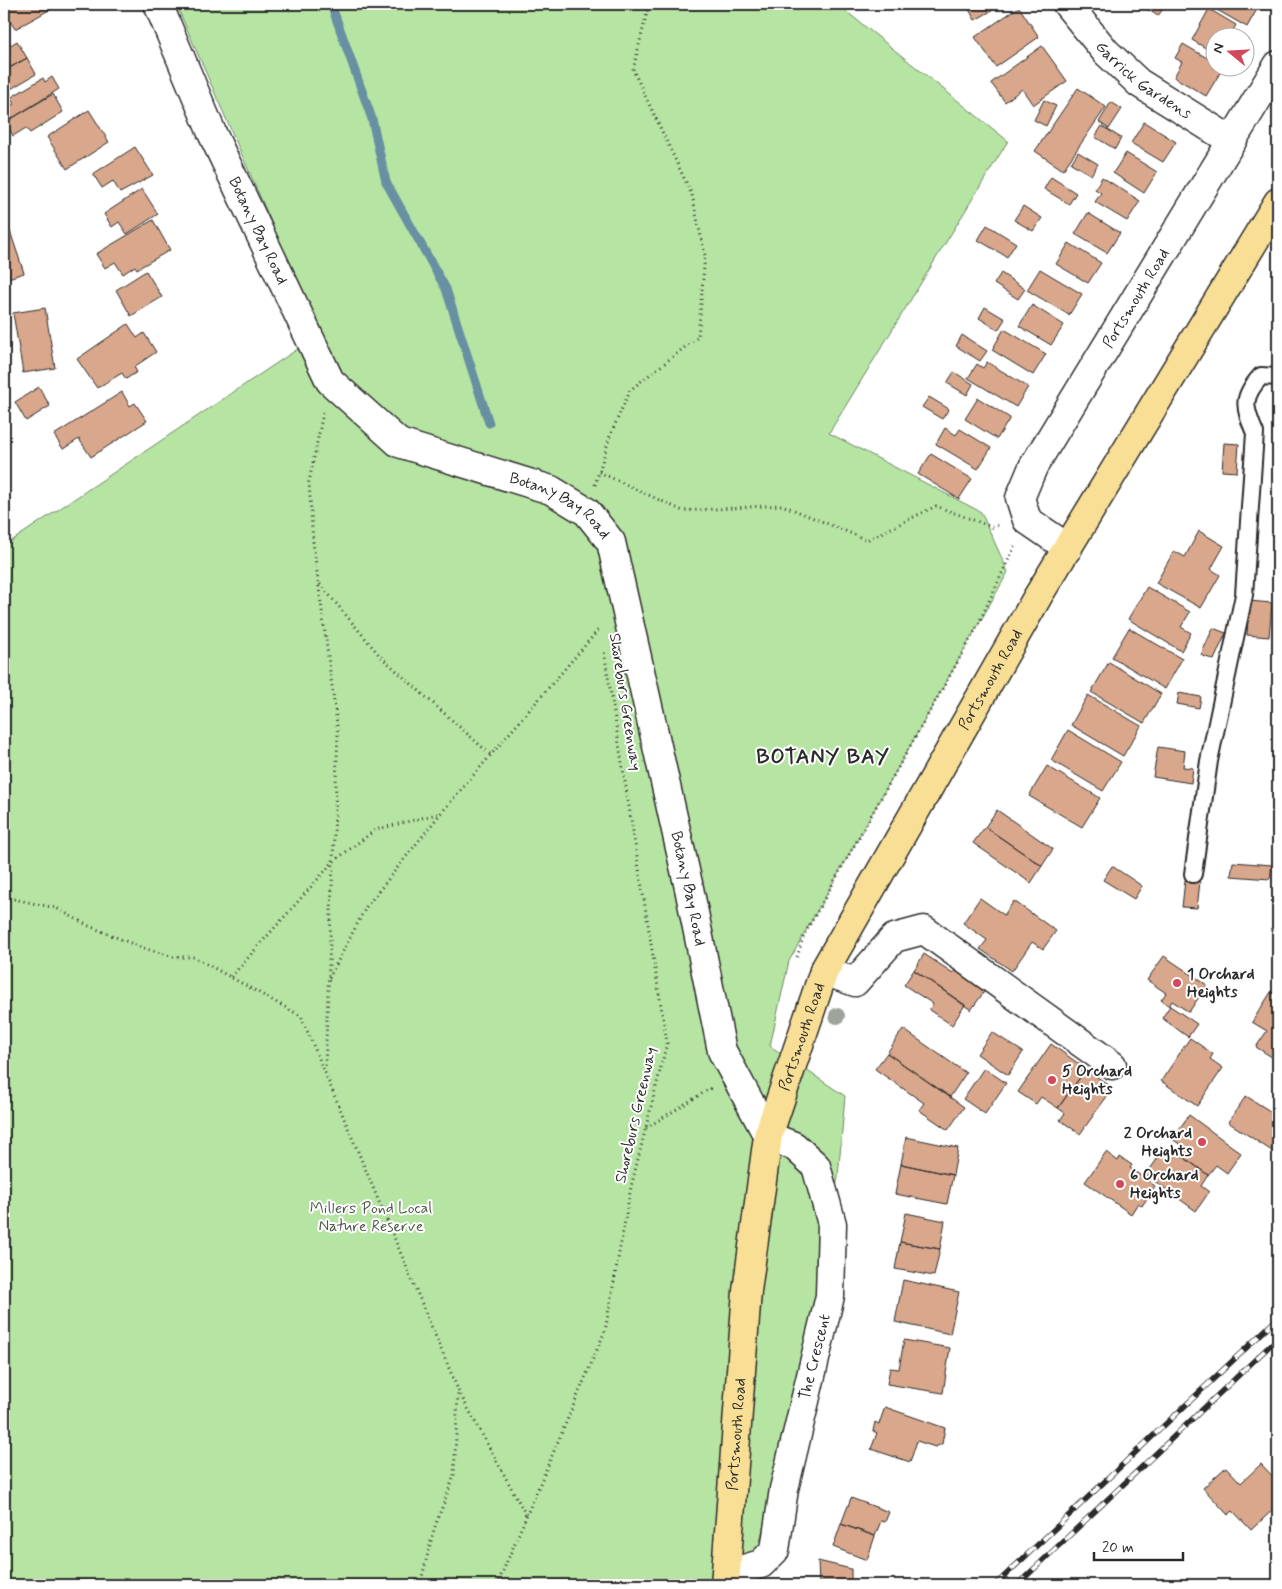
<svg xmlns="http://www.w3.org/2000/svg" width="1282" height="1589" font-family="Mynerve,sans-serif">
<rect width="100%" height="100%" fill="#fff"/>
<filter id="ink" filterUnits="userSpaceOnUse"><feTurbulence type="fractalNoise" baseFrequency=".02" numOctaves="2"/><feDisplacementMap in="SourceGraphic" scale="10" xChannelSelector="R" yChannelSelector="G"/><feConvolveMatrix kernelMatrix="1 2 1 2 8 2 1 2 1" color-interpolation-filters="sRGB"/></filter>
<g filter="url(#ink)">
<path fill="#b6e4a2" stroke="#708866" d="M176 4H837L1008 141 829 433 981 512 1008 572 789 961 770 1046 845 1096 838 1177 796 1398 758 1549 725 1585H4V546L320 334Z"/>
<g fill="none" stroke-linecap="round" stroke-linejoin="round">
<path stroke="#698fa3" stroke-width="9" d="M331 4 372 119 386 182 446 289 489 423"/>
</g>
<path fill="#d9a78b" stroke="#2b2b2b" d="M13 4H60L15 29 4 12Z
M966 4H1004L975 20Z
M1139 4H1166L1158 16Z
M1211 4H1260L1247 27 1210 6Z
M1019 7 1039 37 996 67 975 37Z
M1209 9 1236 25 1232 32 1240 37 1214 38V53L1192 40Z
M17 41 27 58 4 71V49Z
M1183 44 1214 62V68H1223L1206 96 1174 77 1182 62 1175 58Z
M1042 46 1067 81 1033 105 1022 89 1005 102 991 83Z
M27 58 36 74 4 93V71Z
M52 77 59 89 6 122 4 110 14 104 10 98 43 78 45 82Z
M1078 88 1106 107 1063 170 1035 151Z
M53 94 63 112 30 133 26 128 13 136 6 122Z
M1044 100 1056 106 1046 126 1034 120Z
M1111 102 1122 109 1109 129 1099 122Z
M89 110 109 142 67 169 47 137Z
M1144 122 1176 142 1163 162 1131 143Z
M1102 126 1121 138 1115 149 1095 137Z
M135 147 153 175 120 193 113 181 102 188 93 174Z
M1078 152 1098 164 1091 175 1071 163Z
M1126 153 1157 172 1144 193 1113 173Z
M1051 177 1076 193 1069 204 1044 189Z
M1102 177 1140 201 1127 221 1095 202 1101 193 1095 189Z
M142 189 158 214 127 234 119 222 112 227 104 214Z
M1023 206 1042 218 1033 231 1014 220Z
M4 213 24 273 5 279 4 274Z
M1088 213 1120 233 1107 253 1075 234Z
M153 220 170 250 137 269 135 266 123 274 115 262 105 268 96 254Z
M987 225 1016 243 1007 257 978 240Z
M1069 243 1101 263 1088 283 1056 264Z
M1040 269 1082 294 1069 315 1027 290Z
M146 271 162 297 131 316 116 290Z
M1001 273 1025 289 1018 299 994 284Z
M1032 305 1064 325 1051 345 1019 326Z
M985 307 1005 319 998 330 979 318Z
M45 308 55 368 23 373 13 313Z
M128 324 137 338 144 333 156 352 134 367 137 372 126 379 122 373 97 388 77 359Z
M1004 329 1046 354 1033 375 992 350Z
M962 335 987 351 980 361 956 346Z
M987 362 1028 387 1016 407 968 378 977 364 983 368Z
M954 372 973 384 967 395 947 383Z
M39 387 50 406 26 421 15 402Z
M122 392 130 406 135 403 147 421 91 457 79 439 63 449 54 435Z
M929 397 949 409 942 419 922 407Z
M978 398 1010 418 997 439 965 419Z
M945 428 956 435 960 429 991 448 978 469 936 444Z
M1224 443 1239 444 1237 472 1222 471Z
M931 454 972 479 959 499 918 474Z
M1199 531 1224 546 1211 569 1220 575 1201 608 1156 583 1174 551 1185 557Z
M1147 587 1190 612 1181 627 1191 633 1181 651 1128 619Z
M1249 601 1272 603 1269 637 1247 635Z
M1129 628 1182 659 1165 689 1112 657Z
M1213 628 1226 633 1214 660 1201 655Z
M1109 662 1161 694 1144 723 1091 692Z
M1179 693 1201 697 1199 708 1177 704Z
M1088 695 1141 726 1123 756 1071 725Z
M1068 730 1121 762 1103 791 1051 760Z
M1158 747 1185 751 1183 767 1193 768 1191 783 1153 777Z
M1047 766 1100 798 1082 827 1029 796Z
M997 810 1053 849 1042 866 985 827Z
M985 827 1042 866 1031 883 973 843Z
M1233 862 1272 865 1270 879 1231 876Z
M1112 866 1142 886 1134 899 1103 880Z
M1185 880 1200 882 1197 908 1182 907Z
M980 898 1004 915 1014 901 1056 931 1043 949 1032 942 1012 971 980 949 987 940 963 923Z
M924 954 953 973 956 968 986 989 971 1010 914 970Z
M1164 956 1207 985 1189 1012 1172 1001 1169 1006 1161 1000 1166 993 1147 980Z
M914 970 965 1005 952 1025 929 1010 933 1004 904 985Z
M1271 992 1278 996V1061L1256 1047 1267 1031 1252 1022Z
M1170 1006 1197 1024 1188 1037 1162 1018Z
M903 1029 966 1073 950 1097 887 1053Z
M992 1032 1023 1052 1008 1075 977 1054Z
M1190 1038 1213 1054 1210 1059 1223 1068 1197 1106 1161 1081Z
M1051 1044 1086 1069 1058 1108 1041 1097 1036 1104 1018 1092Z
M887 1053 964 1107 948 1130 919 1110 924 1103 875 1069Z
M984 1068 1006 1083 985 1114 963 1099Z
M1086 1069 1113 1088 1080 1134 1060 1120 1065 1113 1058 1108Z
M1246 1096 1278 1116V1155L1228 1122Z
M1189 1115 1241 1153 1227 1173 1216 1165 1208 1175 1178 1153 1183 1146 1172 1139Z
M906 1137 958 1148 953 1175 901 1164Z
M1106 1152 1118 1161 1120 1157 1132 1165 1130 1168 1155 1186 1142 1206 1138 1203 1131 1214 1085 1182Z
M1162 1152 1173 1159 1178 1153 1208 1175 1201 1186 1209 1192 1196 1211 1146 1175Z
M901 1164 953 1175 947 1204 895 1194Z
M906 1213 945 1221 940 1249 900 1242Z
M900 1242 940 1249 934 1276 895 1269Z
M903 1280 959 1292 950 1334 895 1322Z
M904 1340 950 1348 943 1393 887 1384 890 1368 899 1369Z
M885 1407 945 1428 942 1444 935 1447 917 1441 910 1462 871 1449 877 1433 873 1431 875 1422 879 1424Z
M1261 1464 1278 1482V1505L1251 1530 1233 1511 1228 1515 1203 1488 1226 1467 1241 1483Z
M851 1498 889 1512 885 1522 881 1521 875 1536 841 1524Z
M841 1524 875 1536 867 1560 833 1547Z
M818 1561 851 1569V1585H819Z"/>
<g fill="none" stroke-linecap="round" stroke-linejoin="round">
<defs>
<path id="lane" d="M1193 874 1209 761 1244 595 1255 433C1244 407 1241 398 1261 376L1278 377"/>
<g id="street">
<path id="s1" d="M158 4 212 133 330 381 399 443 551 490 587 512 611 542 689 888 722 1051 768 1136 794 1146 816 1166 832 1224 830 1296 784 1489 775 1550 761 1564 727 1574"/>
<path id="s2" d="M1067 4 1106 52 1139 83 1232 141"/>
<path id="s3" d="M1068 548 1027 520 1020 498 1033 467 1278 65"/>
<path d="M824 971 855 982 894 938 924 930 1112 1065"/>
</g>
<g id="primary">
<path id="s4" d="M725 1585 747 1291 768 1136 824 971 1038 596 1278 202"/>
</g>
</defs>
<use href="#lane" stroke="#2b2b2b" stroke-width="20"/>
<use href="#street" stroke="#2b2b2b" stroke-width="31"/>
<use href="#primary" stroke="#2b2b2b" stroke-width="31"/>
<path stroke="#2b2b2b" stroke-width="3" stroke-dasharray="1 4" stroke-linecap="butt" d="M323 413 309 482 313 542 338 732 325 1069
M599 472 683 511 782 505 867 540 936 506 992 527 1000 525
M595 485 610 436 630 390 698 337 705 255 692 195 633 70 649 4
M320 584 380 656 491 755
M4 897 56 908 89 926 140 947 174 957H194L301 1016 459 1392 526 1515
M797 957 804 935 975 631 1015 546
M231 977 333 862 375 830 441 813
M329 978 366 907 441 813 600 628
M646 1128 711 1088
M420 1585 434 1529 454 1476 458 1394
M497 1585 605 1331 631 1187 667 1043 604 651"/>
<use href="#lane" stroke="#fff" stroke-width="16"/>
<use href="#street" stroke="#fff" stroke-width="28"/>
<use href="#primary" stroke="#f9df96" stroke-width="28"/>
<defs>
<path id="rail" d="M995 1585 1278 1318
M1017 1585 1278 1338"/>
</defs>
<use href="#rail" stroke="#2b2b2b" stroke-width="5.5"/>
<use href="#rail" stroke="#fff" stroke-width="4" stroke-dasharray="11" stroke-linecap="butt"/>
</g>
<circle fill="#9ea49b" cx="837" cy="1016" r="8"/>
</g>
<g fill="#d1495b" stroke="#fff" stroke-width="2">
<circle cx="1177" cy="983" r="5"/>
<circle cx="1052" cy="1080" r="5"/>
<circle cx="1202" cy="1142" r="5"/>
<circle cx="1120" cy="1184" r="5"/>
</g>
<g text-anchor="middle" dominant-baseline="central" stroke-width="4" stroke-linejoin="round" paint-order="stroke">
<g font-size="16" fill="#2b2b2b" stroke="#fff">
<text stroke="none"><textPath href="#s2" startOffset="109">Garrick Gardens</textPath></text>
<text stroke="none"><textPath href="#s1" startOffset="248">Botany Bay Road</textPath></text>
<text stroke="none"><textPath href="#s3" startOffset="304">Portsmouth Road</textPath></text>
<text stroke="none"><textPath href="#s1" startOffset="682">Botany Bay Road</textPath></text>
<text stroke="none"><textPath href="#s4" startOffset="961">Portsmouth Road</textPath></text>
<text transform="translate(625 702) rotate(81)">Shoreburs Greenway</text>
<text stroke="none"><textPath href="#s1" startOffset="1102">Botany Bay Road</textPath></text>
<text stroke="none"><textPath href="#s4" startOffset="556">Portsmouth Road</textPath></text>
<text transform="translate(636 1115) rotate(-77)">Shoreburs Greenway</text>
<text transform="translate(815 1357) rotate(-76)">The Crescent</text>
<text stroke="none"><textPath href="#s4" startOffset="151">Portsmouth Road</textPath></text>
</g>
<g font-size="16" font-weight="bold" fill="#2b2b2b" stroke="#fff" text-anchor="start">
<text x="1187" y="974">1 Orchard<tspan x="1187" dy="18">Heights</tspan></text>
<text x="1062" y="1071">5 Orchard<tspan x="1062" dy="18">Heights</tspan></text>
<text x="1192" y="1133" text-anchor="end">2 Orchard<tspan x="1192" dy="18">Heights</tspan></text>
<text x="1130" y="1175">6 Orchard<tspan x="1130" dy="18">Heights</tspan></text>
</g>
<g font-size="16" fill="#4e5949" stroke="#fff">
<text x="371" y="1208">Millers Pond Local<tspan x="371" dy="18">Nature Reserve</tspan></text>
</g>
<g font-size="21" font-weight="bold" letter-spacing="1" fill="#2b2b2b" stroke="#fff">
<text x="823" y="757">BOTANY BAY</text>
</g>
</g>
<rect width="1282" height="1589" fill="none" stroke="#fff" stroke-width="20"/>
<rect x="10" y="10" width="1262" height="1569" fill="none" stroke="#2b2b2b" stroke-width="2" filter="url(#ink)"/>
<g transform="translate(1230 52) rotate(288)"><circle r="24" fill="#ffffff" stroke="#aaaaaa"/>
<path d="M0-4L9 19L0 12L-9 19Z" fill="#d1495b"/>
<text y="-8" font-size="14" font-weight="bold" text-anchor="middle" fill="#2b2b2b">N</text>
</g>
<path d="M1094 1552v8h89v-8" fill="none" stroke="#2b2b2b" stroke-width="2.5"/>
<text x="1102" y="1552" font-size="15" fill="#2b2b2b" stroke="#ffffff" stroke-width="4" paint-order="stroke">20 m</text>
</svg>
